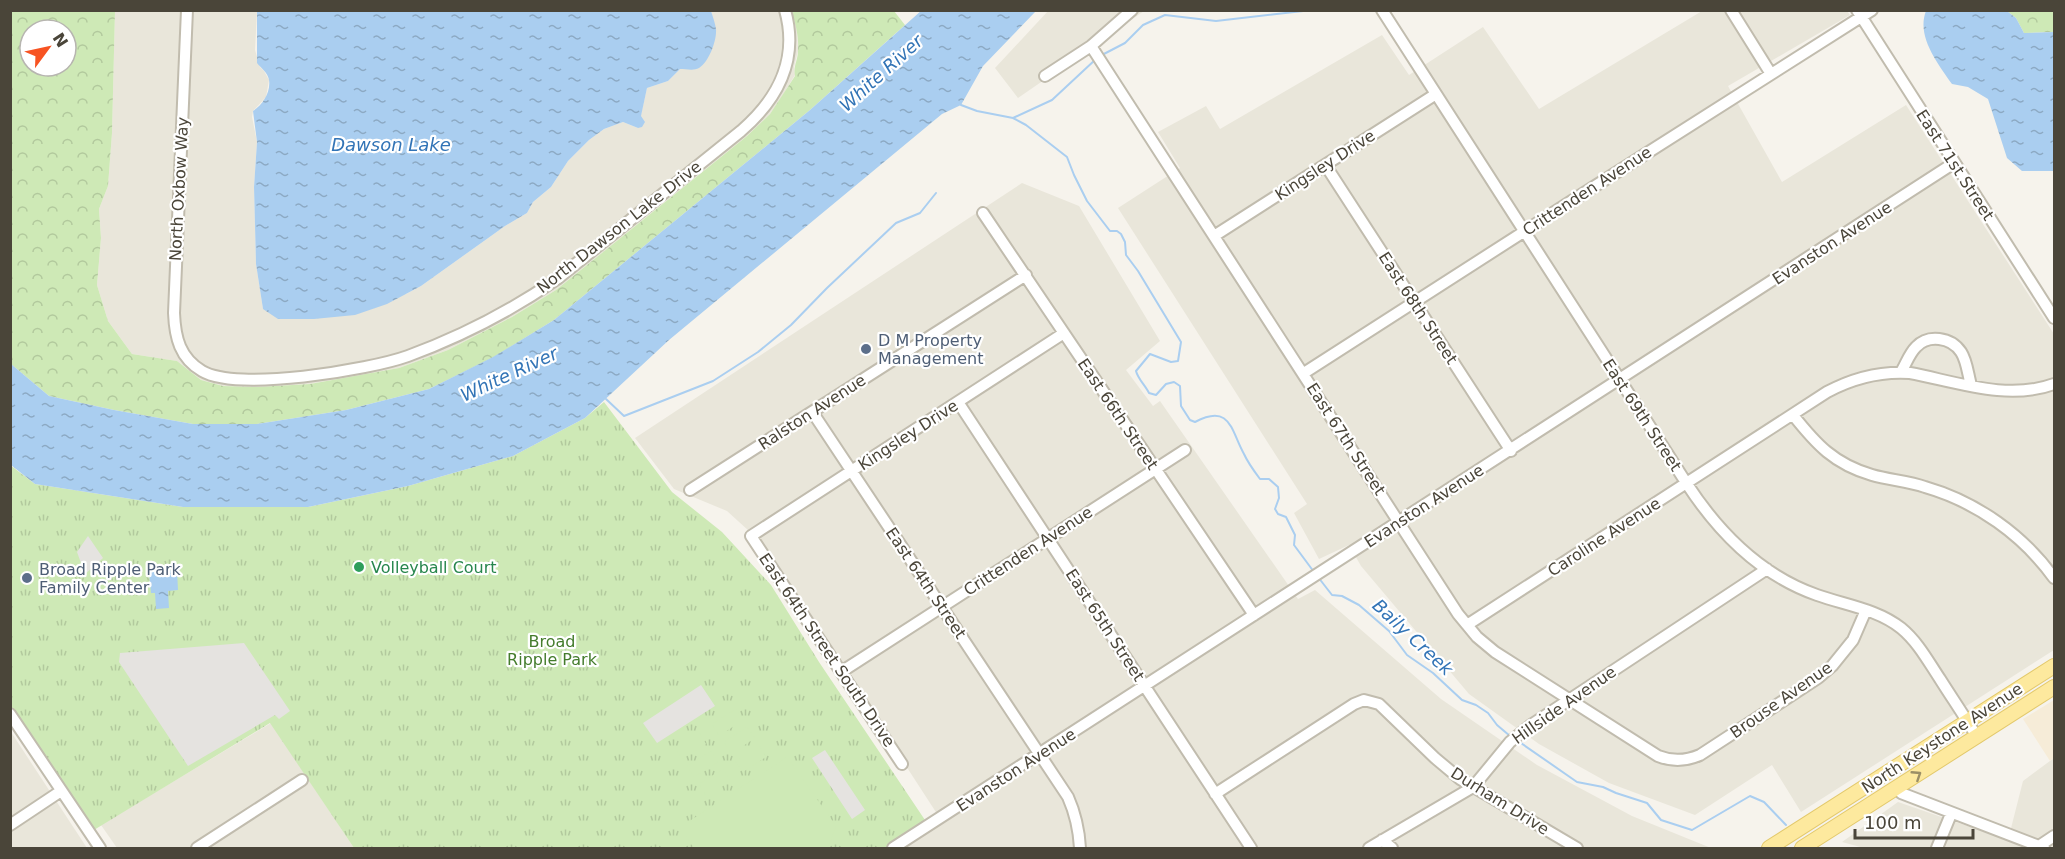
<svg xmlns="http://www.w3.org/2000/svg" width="2065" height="859" font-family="'DejaVu Sans',sans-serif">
<defs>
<pattern id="forest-crowns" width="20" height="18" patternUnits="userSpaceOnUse" patternTransform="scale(1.5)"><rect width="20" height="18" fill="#cee9b6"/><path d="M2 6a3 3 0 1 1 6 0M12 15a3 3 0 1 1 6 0" fill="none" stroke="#b2c99d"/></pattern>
<pattern id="park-tufts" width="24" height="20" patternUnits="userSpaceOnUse" patternTransform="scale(1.5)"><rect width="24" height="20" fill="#cee9b6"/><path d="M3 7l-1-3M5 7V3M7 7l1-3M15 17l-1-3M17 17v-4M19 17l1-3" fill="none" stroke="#b2c99d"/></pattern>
<pattern id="water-ripples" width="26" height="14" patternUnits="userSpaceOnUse" patternTransform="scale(1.5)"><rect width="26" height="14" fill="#aacef0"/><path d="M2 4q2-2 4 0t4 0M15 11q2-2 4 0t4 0" fill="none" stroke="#8ca9c3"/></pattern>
</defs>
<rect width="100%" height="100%" fill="#f6f3ec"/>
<path fill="#e9e6da" d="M115 11H257L255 50 260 67 264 71 269 80 266 97 253 111 252 117 257 142 254 187 256 264 263 309 406 294 421 286 505 226 527 213 533 202 551 187 568 161 589 140 604 129 623 122 638 128 647 88 668 81 680 69H696L701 66 716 31 711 11H791L797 27 798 51 794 67 795 75 781 98 770 114 747 136 556 290 512 317 448 350 399 368 310 384 257 387 223 386 201 380 177 361 132 354 108 321 97 285 101 238 99 209 108 186 112 133Z
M1048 11H1144L1018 98 995 68Z
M1702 11H1847L1850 15 1728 86 1782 182 1906 105 2054 334V650L1801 812 1772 765 1695 815 1609 783 1539 744 1469 694 1361 566 1349 545 1319 559 1294 513 1307 504 1118 208 1180 168 1158 132 1206 106 1220 129 1382 35 1409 75 1483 27 1539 109Z
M1022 183 1079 206 1160 341 1126 370 1153 406 1160 401 1298 599 1315 590 1441 699 1537 765 1632 816 1711 848H904L943 823 760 541 727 511 674 489 635 438Z
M271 723 354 848H117L101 825Z
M11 732 87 848H11Z
M2054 758V848H1864L1842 842 1898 802 2008 840 2023 781Z"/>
<path fill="#f6ecd8" d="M2054 700V758L2050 761 2023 719Z"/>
<path fill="url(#forest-crowns)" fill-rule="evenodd" d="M10 11H115L112 133 108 186 99 209 101 238 97 285 108 321 132 354 177 361 201 380 223 386 257 387 310 384 399 368 448 350 512 317 556 290 747 136 770 114 795 76C793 66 798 60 798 51 799 38 796 23 791 11H894L905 25 810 110 554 320 494 357 429 389 346 410 257 424H193L114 410 49 396 11 364ZM30 30H66V66H30Z
M2007 11H2054V32L2024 33 2016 18Z"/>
<path fill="url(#park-tufts)" d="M604 402 672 492 722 532 771 585 819 662 929 826 894 848H354L270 723 89 833 11 714 10 465 35 484 183 507H308L408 486 513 456 585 418Z"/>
<path fill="#cee9b6" d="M736 709 743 720 719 736 712 724Z
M747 727 755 738 731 754 724 742Z
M699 732 706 744 682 759 675 748Z
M759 745 766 757 743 772 735 761Z
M711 751 718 762 694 777 687 766Z
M787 757 836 826 828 848H694L685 835 688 822Z
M723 769 730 780 706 796 699 784Z"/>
<path fill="#e5e3e0" d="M88 536 103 558 85 574 77 552Z
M244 643 290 711 279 719 275 715 188 766 119 662 120 653Z
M701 685 715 706 657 743 643 723Z
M825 750 865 810 852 819 812 758Z"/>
<path fill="url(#water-ripples)" d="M922 10 1036 11 983 66 961 105 942 114 669 340 585 418 513 456 408 486 308 507H183L35 484 11 465V364L49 396 114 410 193 424H257L346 410 429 389 493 357 554 320 810 110Z
M711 11C713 17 715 23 716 29 717 40 709 62 699 68 694 71 686 69 680 69L668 81 647 88 641 116 645 122 642 127 638 128 623 122 604 129 589 140 568 161 551 187 533 202 527 213 505 226 421 286 387 304 355 315 314 319H278L263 309 256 264 254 187 257 142 253 111C262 105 271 93 269 80 268 73 261 68 257 63V11Z
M1926 11H2007L2016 18 2024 33 2054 32V171H2022L2007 158 1988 99 1968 87 1952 84C1938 64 1916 36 1926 11Z
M177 570 178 590 168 591 169 608 156 609 155 593H151L149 572Z"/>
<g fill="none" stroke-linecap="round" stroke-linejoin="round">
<path stroke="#aacef0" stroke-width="2" d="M1100 56 1125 43 1143 25 1165 15 1216 21 1312 10
M961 105 977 111 1013 118 1026 125 1067 157 1074 175 1087 201 1110 231H1117L1121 234 1125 242 1126 255 1138 271 1181 342 1178 361 1171 362 1150 354 1136 371C1138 379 1145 385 1149 393L1156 395 1166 384 1174 382 1180 386 1181 406 1190 420 1195 422C1231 403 1231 431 1244 454 1248 463 1254 471 1260 479H1269L1278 487 1279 498 1275 509 1278 514 1286 517 1295 535 1294 545 1314 572
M1013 118 1052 100 1096 59
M606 399 624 416 713 381 758 352 791 325 827 288 896 223 920 213 936 193
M1318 577 1332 595 1342 596 1359 605 1389 631 1407 655 1433 673 1462 700 1476 705 1488 713 1497 725 1510 736
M1518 741 1577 782 1603 787 1616 793 1647 803 1661 820 1692 830 1750 796 1764 802 1786 825
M1827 848H1828"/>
<defs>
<path id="minor" d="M187 10 174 313C175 338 180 358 202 371 237 392 369 370 408 356 460 337 512 310 557 279L741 131C778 99 799 60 785 10
M1382 10 1687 484C1719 533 1760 575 1817 595 1845 605 1877 609 1901 628 1918 642 1928 661 1940 679 1952 698 1965 717 1977 737
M1731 10 1771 74
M1857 10 2054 318
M1091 46 1458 614 1477 637 1495 652 1658 756C1673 762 1686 761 1700 755L1818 678 1832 666 1853 640 1866 610
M1045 76 1091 46 1132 10
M1326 166 1511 451
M983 213 1254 615
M1214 236 1436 94
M1901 372C1906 364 1909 354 1916 347 1928 334 1951 337 1961 352 1967 361 1968 375 1971 385
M1304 373 1581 195 1872 10
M958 402 1251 848
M813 413 1068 797C1076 815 1079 830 1080 848
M1793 415C1816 444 1834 464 1872 475 1889 480 1908 481 1925 487 1977 502 2023 535 2054 578
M690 490 1026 275
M1467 625 1827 392C1853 378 1880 371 1910 373 1957 382 2008 401 2054 384
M841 672 1185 450
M10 714 100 848
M902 764 751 536 1064 333
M1901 793 2044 848
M1215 794 1354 704 1364 700 1379 704 1435 758 1460 779 1577 848
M10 825 61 791
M1382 840 1392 848
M2039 846 2054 836
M197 848 302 780
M893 848 1954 163
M1369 848 1473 787 1510 742 1531 725 1767 569
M1937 848 1951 814"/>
<path id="major" d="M1769 848 2054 666
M1802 848 2054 687"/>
</defs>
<use href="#minor" stroke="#c1bcae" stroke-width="14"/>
<use href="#major" stroke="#e3c96c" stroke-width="16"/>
<use href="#minor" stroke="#fff" stroke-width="10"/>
<use href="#major" stroke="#fde99e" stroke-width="14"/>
</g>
<defs><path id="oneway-chevron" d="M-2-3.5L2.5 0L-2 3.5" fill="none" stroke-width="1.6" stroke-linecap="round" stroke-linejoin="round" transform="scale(1.5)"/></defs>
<use stroke="#9b8f66" href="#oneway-chevron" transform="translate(1917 775) rotate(-33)"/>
<g fill="#5c6f8a" stroke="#fff" stroke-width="2">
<circle cx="866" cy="349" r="6"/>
<circle cx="27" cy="578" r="6"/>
</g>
<circle fill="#2e9e5b" stroke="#fff" stroke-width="2" cx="359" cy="567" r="6"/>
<g text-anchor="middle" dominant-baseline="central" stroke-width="4.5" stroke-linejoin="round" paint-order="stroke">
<g font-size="16" fill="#4a4539" stroke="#fff">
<text transform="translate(1325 165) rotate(-33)">Kingsley Drive</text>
<text transform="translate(1955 165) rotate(57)">East 71st Street</text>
<text transform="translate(179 189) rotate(-87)">North Oxbow Way</text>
<text transform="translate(1587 191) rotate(-33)">Crittenden Avenue</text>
<text transform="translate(619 227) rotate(-38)">North Dawson Lake Drive</text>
<text transform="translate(1832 243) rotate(-33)">Evanston Avenue</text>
<text transform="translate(1418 308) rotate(57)">East 68th Street</text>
<text transform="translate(812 412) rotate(-33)">Ralston Avenue</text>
<text transform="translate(1118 414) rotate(56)">East 66th Street</text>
<text transform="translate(1642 415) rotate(57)">East 69th Street</text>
<text transform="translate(908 435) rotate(-33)">Kingsley Drive</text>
<text transform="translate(1346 439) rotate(57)">East 67th Street</text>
<text transform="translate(1424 506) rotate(-33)">Evanston Avenue</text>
<text transform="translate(1604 537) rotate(-33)">Caroline Avenue</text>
<text transform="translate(1028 551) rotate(-33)">Crittenden Avenue</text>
<text transform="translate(926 583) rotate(56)">East 64th Street</text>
<text transform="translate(1105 625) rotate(57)">East 65th Street</text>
<text transform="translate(827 650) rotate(56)">East 64th Street South Drive</text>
<text transform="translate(1781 700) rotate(-35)">Brouse Avenue</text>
<text transform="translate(1564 705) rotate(-35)">Hillside Avenue</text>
<text transform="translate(1942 738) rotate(-33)">North Keystone Avenue</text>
<text transform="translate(1016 770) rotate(-33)">Evanston Avenue</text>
<text transform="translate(1500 801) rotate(32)">Durham Drive</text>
</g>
<g font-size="16" fill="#4e5e75" stroke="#fff" text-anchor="start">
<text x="878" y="340">D M Property<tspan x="878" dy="18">Management</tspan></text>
<text x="39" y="569">Broad Ripple Park<tspan x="39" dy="18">Family Center</tspan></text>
</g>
<g font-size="16" fill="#27864d" stroke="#fff" text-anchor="start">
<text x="371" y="567">Volleyball Court</text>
</g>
<g font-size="16" fill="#447c2c" stroke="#fff">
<text x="552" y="641">Broad<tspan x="552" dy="18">Ripple Park</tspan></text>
</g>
<g font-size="18" font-style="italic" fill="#3274b6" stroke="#fff">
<text transform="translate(881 73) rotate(-42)">White River</text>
<text x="391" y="144">Dawson Lake</text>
<text transform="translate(509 374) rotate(-25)">White River</text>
<text transform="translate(1413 637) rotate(43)">Baily Creek</text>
</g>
</g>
<rect width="2065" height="859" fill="none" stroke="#4a4539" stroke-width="24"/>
<g transform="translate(48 48) rotate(57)"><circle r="28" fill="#ffffff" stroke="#b7b5b0" stroke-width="1.5"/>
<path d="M0-4.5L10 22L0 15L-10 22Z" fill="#f75322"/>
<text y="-9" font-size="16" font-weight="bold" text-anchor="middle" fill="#4a4539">N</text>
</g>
<path d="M1855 829v9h118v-9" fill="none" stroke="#4a4539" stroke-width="3"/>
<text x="1864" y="829" font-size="18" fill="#4a4539" stroke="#ffffff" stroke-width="4.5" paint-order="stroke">100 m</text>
</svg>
